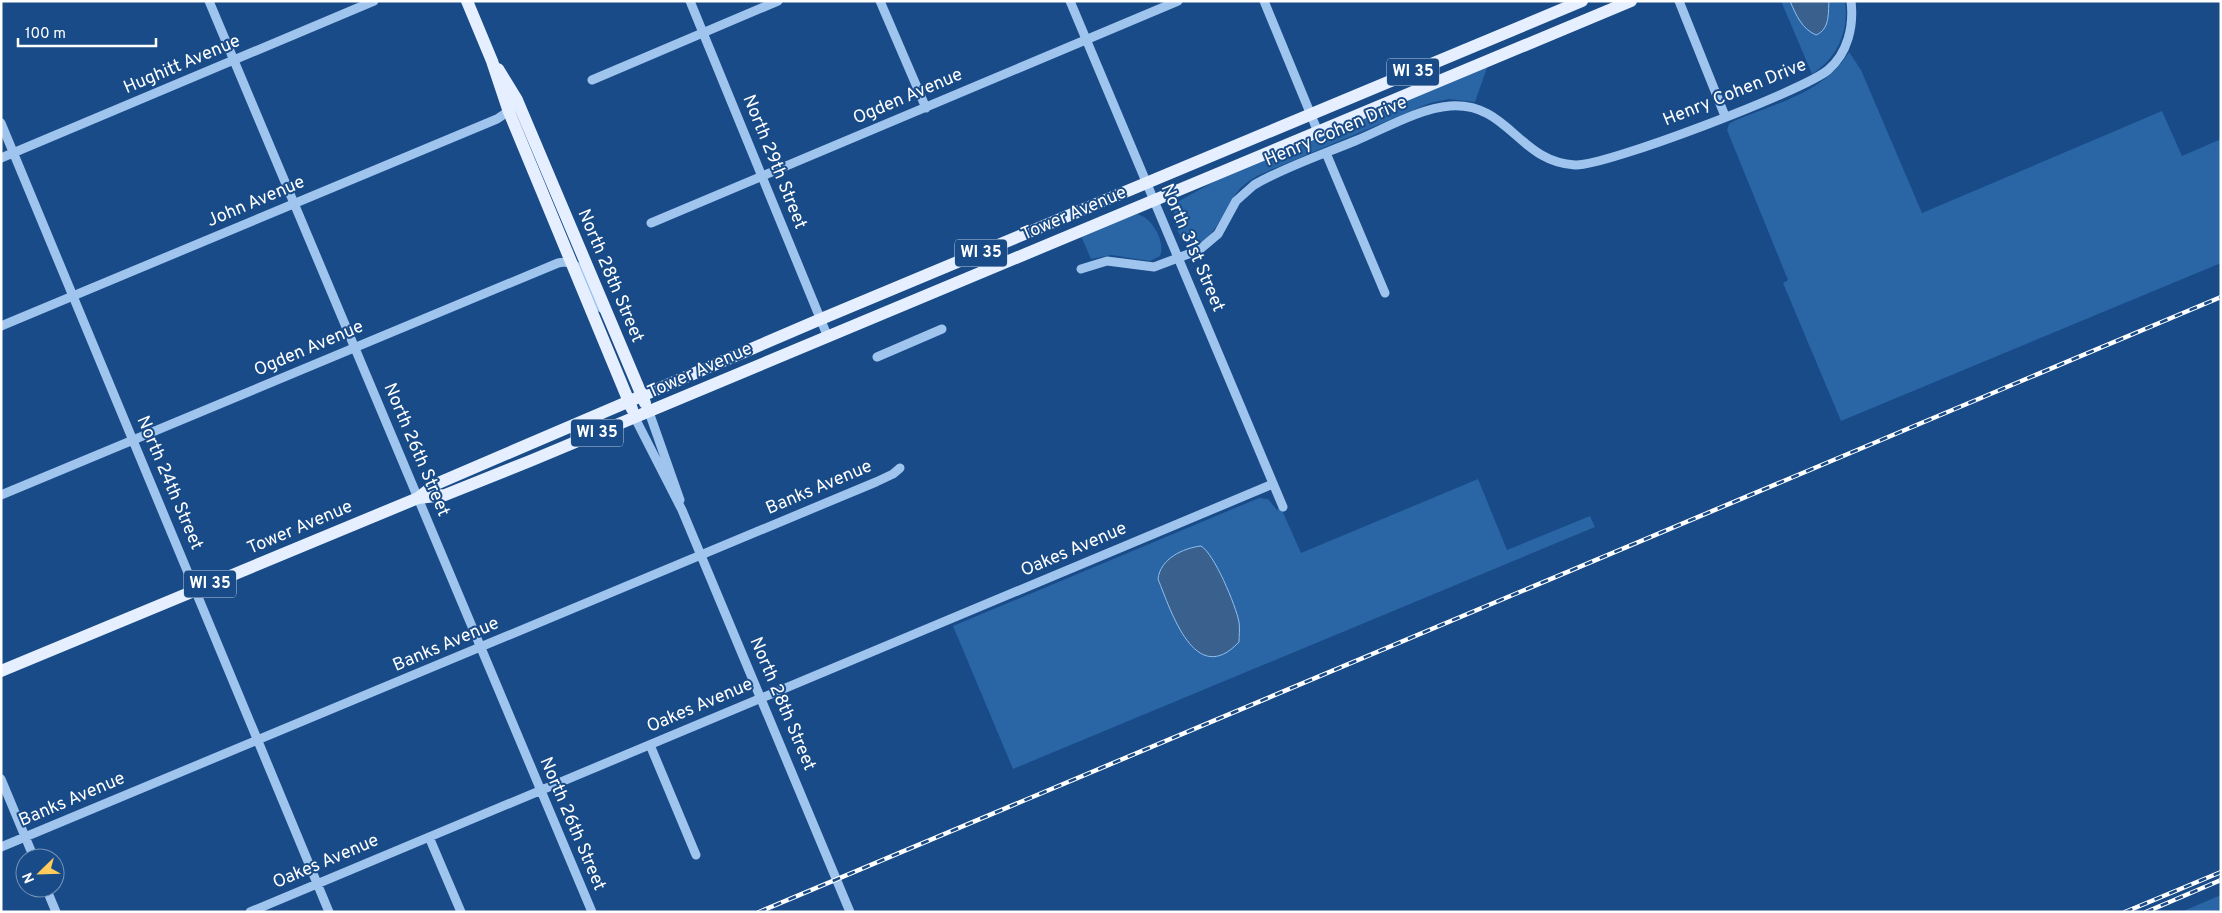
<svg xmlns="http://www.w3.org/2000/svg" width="2222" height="913" font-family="Overpass,sans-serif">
<rect width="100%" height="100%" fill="#184b87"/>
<path fill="#2a65a5" d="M1781 1H1845C1849 31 1838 58 1812 74Z
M1849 52 1861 70 1922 213 2162 111 2182 156 2221 139V263L1841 421 1783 283 1788 280 1727 130 1729 124 1736 120C1777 103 1825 92 1849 52Z
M1488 65 1475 102 1449 99 1430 103 1259 175C1250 180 1241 186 1235 195 1222 212 1216 240 1192 245 1177 241 1168 212 1179 201L1217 180Z
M1137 214C1152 217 1166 242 1160 256L1150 261 1111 255 1091 259 1081 236Z
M1478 479 1507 550 1590 516 1595 527 1013 769 953 626 1259 498 1268 499 1277 510 1281 508 1301 553Z
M2221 895V912H2181Z"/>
<path fill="#3a618d" stroke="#91bff0" d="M1790 1H1829C1828 14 1830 29 1816 35 1802 29 1796 15 1790 1Z
M1201 546C1214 553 1236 606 1239 622 1240 629 1239 636 1239 642 1195 689 1171 611 1158 579 1160 559 1183 548 1201 546Z"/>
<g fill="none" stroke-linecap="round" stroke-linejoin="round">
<path stroke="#9fc4ed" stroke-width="9" d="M209 1 592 912
M690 1 827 335
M880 1 926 108
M1070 1 1283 507
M1264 1 1318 132
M1679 1 1725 116
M592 80 778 1
M1 123 329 912
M1326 153 1385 293
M1 158 374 1
M651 223 1178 1
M1081 269 1107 261 1154 267 1199 250 1218 234 1236 201 1254 185C1285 167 1321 155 1355 141 1382 130 1420 108 1450 106 1509 102 1518 162 1575 165 1604 167 1805 90 1828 70 1848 53 1854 26 1851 1
M1 326 497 119 512 109
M877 357 942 329
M649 412 680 500
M635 418 682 510 850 912
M1 495 558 263C586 257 587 291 601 308
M650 745 696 855
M1 779 34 858
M429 837 461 912
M1 847 876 482 893 474 900 468
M46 888 56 912
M250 912 1273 484"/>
<path stroke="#e5efff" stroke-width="12" d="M467 1 492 61 509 112 632 409
M498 69 517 100 645 403
M418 498 445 495 530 461 1631 1
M1 671 418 498 436 484 821 319 1582 1"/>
<defs>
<path id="rail" d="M759 912 2221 297
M2125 912 2221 872
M2146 912 2221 880"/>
</defs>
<use href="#rail" stroke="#fff" stroke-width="4.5"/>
<use href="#rail" stroke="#184b87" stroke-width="2.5" stroke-dasharray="8" stroke-linecap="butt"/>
</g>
<g text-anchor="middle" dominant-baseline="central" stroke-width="4" stroke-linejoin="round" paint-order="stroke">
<g fill="#184b87" stroke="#bac9db" stroke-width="1">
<rect x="1387" y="58.5" width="52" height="27" rx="4"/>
<rect x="955" y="239.5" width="52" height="27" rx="4"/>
<rect x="571" y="419.5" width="52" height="27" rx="4"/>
<rect x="184" y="570.5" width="52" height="27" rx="4"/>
</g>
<g font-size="16" font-weight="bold" fill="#fff">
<text x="1413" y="72">WI 35</text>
<text x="981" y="253">WI 35</text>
<text x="597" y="433">WI 35</text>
<text x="210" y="584">WI 35</text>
</g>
<g font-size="18" fill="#fff" stroke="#184b87">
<text transform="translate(182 65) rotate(-23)">Hughitt Avenue</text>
<text transform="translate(1735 93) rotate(-22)">Henry Cohen Drive</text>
<text transform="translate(908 97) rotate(-23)">Ogden Avenue</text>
<text transform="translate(1336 132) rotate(-23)">Henry Cohen Drive</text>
<text transform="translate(774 162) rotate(68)">North 29th Street</text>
<text transform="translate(256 202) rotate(-23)">John Avenue</text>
<text transform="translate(1074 214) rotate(-23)">Tower Avenue</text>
<text transform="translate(1192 248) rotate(67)">North 31st Street</text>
<text transform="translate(610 276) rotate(67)">North 28th Street</text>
<text transform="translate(309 349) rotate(-23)">Ogden Avenue</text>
<text transform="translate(700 371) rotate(-24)">Tower Avenue</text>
<text transform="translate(416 450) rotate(67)">North 26th Street</text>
<text transform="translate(169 483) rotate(67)">North 24th Street</text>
<text transform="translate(819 488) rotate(-23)">Banks Avenue</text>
<text transform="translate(300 528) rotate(-23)">Tower Avenue</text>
<text transform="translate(1074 550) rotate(-23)">Oakes Avenue</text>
<text transform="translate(446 645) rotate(-23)">Banks Avenue</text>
<text transform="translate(782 704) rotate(67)">North 28th Street</text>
<text transform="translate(700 706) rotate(-23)">Oakes Avenue</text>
<text transform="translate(72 800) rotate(-23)">Banks Avenue</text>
<text transform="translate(572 824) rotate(67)">North 26th Street</text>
<text transform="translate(326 862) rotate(-23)">Oakes Avenue</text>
</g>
</g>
<rect width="2222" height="913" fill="none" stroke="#ffffff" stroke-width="5"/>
<g transform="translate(40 873) rotate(247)"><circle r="24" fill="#184b87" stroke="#7493b7"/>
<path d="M0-4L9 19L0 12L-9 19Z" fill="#ffcc5b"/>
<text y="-8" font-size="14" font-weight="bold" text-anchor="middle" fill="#ffffff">N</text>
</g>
<path d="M18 38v8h138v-8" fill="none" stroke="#ffffff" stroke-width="2.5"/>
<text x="25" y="38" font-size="15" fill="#ffffff" stroke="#184b87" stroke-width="4" paint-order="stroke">100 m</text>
</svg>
